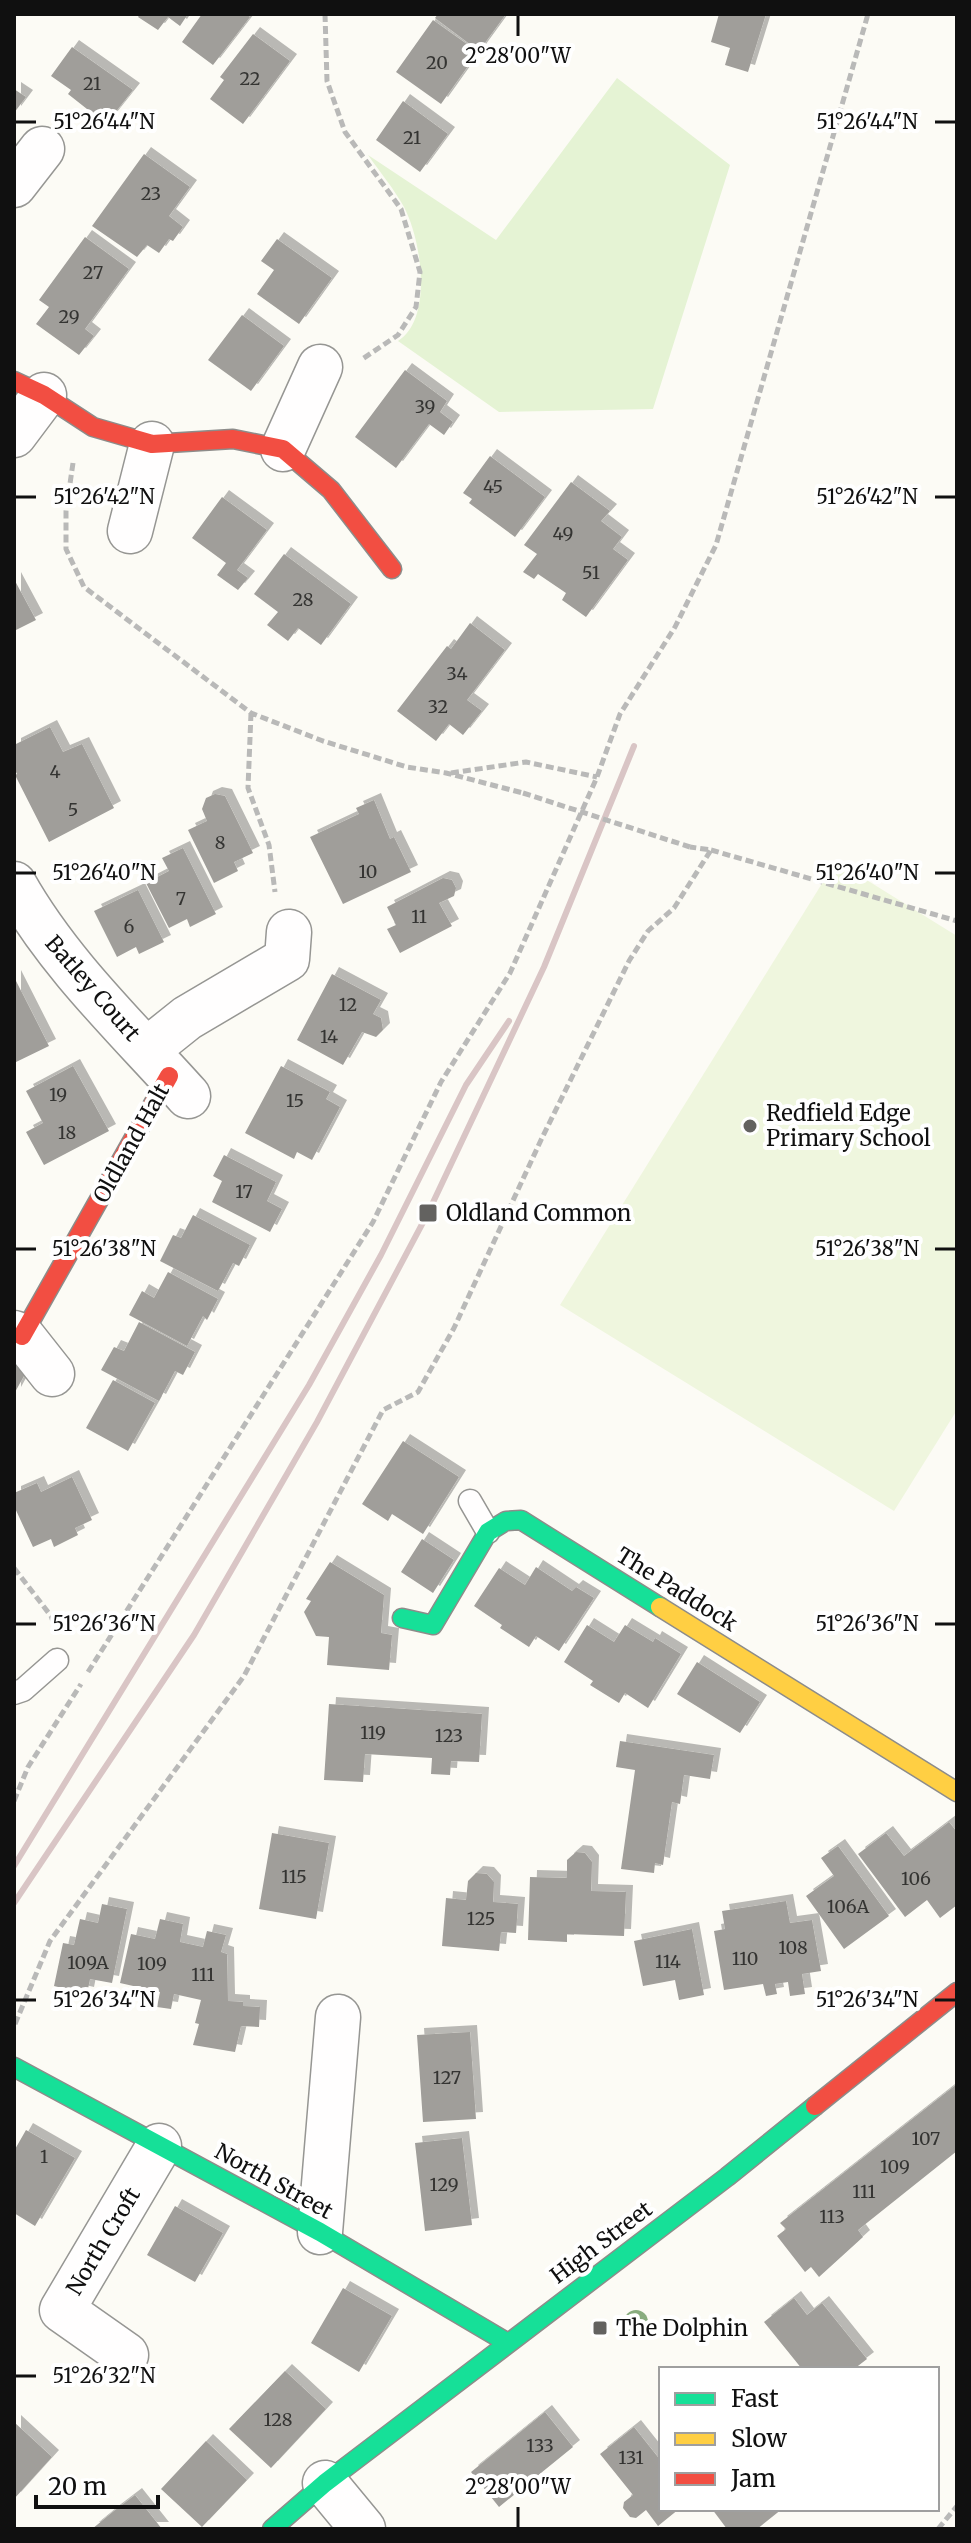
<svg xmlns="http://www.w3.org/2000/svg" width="971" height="2543" font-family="Merriweather,serif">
<defs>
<filter id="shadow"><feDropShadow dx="7" dy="-7" stdDeviation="0" flood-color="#0004"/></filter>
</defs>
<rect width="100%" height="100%" fill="#fcfbf5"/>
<path fill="#e5f3d4" d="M617 78 730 165 653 409 499 412 398 341C434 318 421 239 404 207 394 189 380 172 368 155L496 240Z"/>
<path fill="#eff6de" d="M836 861 957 936V1410L894 1511 560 1305Z"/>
<path fill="#a09e9a" filter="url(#shadow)" d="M140 14H188L180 26 168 17 158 30 138 17Z
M202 14H246L250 17 213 65 182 42Z
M438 14H506L479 51 435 18Z
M719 14H766L748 72 725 65 730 48 711 42Z
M433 20 478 52 441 104 396 72Z
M253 34 290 61 243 124 210 99 224 80 220 77Z
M72 47 133 90 106 124 68 94 71 90 51 76Z
M14 89 26 97 14 113Z
M403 101 448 134 420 172 376 140Z
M144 154 190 187 169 216 183 227 173 241 169 239 159 253 147 245 137 257 92 226Z
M85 237 129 269 85 329 94 336 79 355 36 324 49 307 39 300Z
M277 239 332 278 299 324 257 294 274 270 261 261Z
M242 315 284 346 251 391 208 360Z
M405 370 447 401 440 412 453 422 444 435 429 424 396 468 355 437Z
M490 456 545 497 515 537 469 503 472 499 463 493Z
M571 482 610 511 601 521 622 537 613 549 628 560 586 617 562 600 566 593 538 574 534 579 523 572 537 554 524 545Z
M222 497 267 530 237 570 248 578 238 590 217 575 226 563 192 538Z
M284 554 351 604 321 645 298 628 288 641 267 625 278 612 254 594Z
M14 579 36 620 14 631Z
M470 623 505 650 467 700 482 711 463 735 449 724 436 741 397 711 447 646 451 649Z
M50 727 63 752 82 744 114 808 49 842 15 775 17 774 14 768V745Z
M215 794 225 796 253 853 234 862 238 871 214 883 188 830 207 821 202 809 206 798Z
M374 800 390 839 394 837 411 872 343 904 310 837 359 814 356 808Z
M183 848 216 914 190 927 187 919 169 928 146 883 169 871 162 858Z
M443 878 452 880 456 888 454 896 439 903 452 926 400 953 387 929 396 925 387 907Z
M138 890 164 942 139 954 136 947 117 957 94 911Z
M332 974 381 1000 373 1014 381 1018 383 1030 376 1037 362 1032 343 1065 297 1040Z
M14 977 49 1046 14 1063Z
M73 1066 109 1131 44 1165 26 1132 43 1123 26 1091Z
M281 1066 330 1092 326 1099 340 1107 312 1160 297 1152 294 1159 245 1133Z
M224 1155 276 1182 267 1201 282 1209 270 1232 212 1202 222 1181 213 1176Z
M193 1215 250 1245 239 1266 233 1263 218 1291 160 1261 173 1235 181 1238Z
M168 1272 218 1299 207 1320 203 1316 187 1346 129 1315 142 1291 154 1298Z
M139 1322 195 1352 183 1375 175 1371 159 1401 101 1370 114 1347 124 1351Z
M14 1356 30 1365 14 1394Z
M113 1380 155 1403 128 1451 86 1428Z
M403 1441 459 1477 423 1534 392 1514 388 1521 362 1504Z
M72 1477 92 1520 75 1528 78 1535 54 1547 51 1539 33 1547 14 1506V1493L37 1483 41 1492Z
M422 1539 454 1560 433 1593 401 1572Z
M330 1562 384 1595 381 1633 392 1635 389 1670 327 1665 329 1637 316 1636 304 1612 311 1601 306 1599Z
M536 1567 572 1591 576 1587 594 1598 559 1651 536 1636 529 1647 500 1628 502 1625 474 1606 499 1568 525 1585Z
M587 1625 614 1642 625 1625 653 1642 655 1638 681 1654 648 1708 625 1693 619 1703 590 1685 593 1681 564 1662Z
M697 1662 760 1702 740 1733 677 1694Z
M329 1704 482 1714 479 1762 451 1761 450 1775 431 1774 432 1758 365 1754 363 1782 324 1780Z
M620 1741 714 1755 710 1779 684 1775 680 1804 672 1802 663 1865 655 1863 654 1873 621 1869 635 1770 616 1767Z
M949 1822 957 1832V1905L940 1918 927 1900 905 1917 858 1854 886 1833 904 1856Z
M272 1833 329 1843 316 1919 259 1909Z
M838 1846 889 1916 844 1949 806 1896 834 1876 821 1858Z
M576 1852 585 1853 592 1862 591 1891 626 1892 624 1936 567 1934V1942L528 1940 530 1877 567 1878V1860Z
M476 1873 487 1874 494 1882 493 1902 518 1904 516 1933 501 1932 499 1951 442 1946 446 1898 466 1900 468 1881Z
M786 1901 790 1923 812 1920 821 1971 802 1974 805 1994 790 1996 788 1982 775 1984 777 1994 766 1996 763 1984 724 1990 714 1931 725 1929 722 1911Z
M102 1904 127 1909 112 1983 90 1979 87 1994 54 1986 63 1943 74 1945 80 1919 98 1923Z
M160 1919 183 1924 180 1942 203 1947 207 1931 226 1935 221 1952 227 1954 228 2001 243 2002V2006L260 2007 259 2027 241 2026 235 2052 193 2045 199 2024 195 2023 201 2000 174 1994 171 2009 157 2007 160 1992 120 1983 131 1934 155 1939Z
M692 1929 704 1995 679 2000 675 1980 643 1986 634 1941Z
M470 2032 476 2119 423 2122 417 2035Z
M957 2084V2151L858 2230 863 2237 819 2277 811 2267 805 2272 777 2236 786 2229 780 2223Z
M26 2130 75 2158 35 2226 14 2213V2151Z
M462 2138 472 2225 425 2231 415 2143Z
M175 2206 223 2233 195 2282 147 2255Z
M343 2288 392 2316 359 2372 311 2343Z
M794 2298 807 2315 822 2303 867 2359 854 2369H802L764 2322Z
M285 2371 326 2409 271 2468 229 2429Z
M545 2412 573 2447 499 2507 471 2472Z
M14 2422 52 2457 14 2499Z
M634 2427 661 2461V2509H679L658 2526 646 2510 636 2518 630 2517 623 2508 624 2502 633 2495 600 2454Z
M206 2441 247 2480 202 2527 161 2489Z
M135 2495 162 2529H92L114 2511Z
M712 2509H782L757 2529H727Z"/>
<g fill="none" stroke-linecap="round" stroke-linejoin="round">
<defs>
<path id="lane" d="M470 1501 488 1532
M14 1693 23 1690 57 1660"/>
<path id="street" d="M14 185 42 149
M14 435 44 395
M283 449 320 367
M130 531 152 444
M14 884C59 964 127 1028 188 1096
M147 1050 187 1018 287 959 289 932
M14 1333 22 1336 52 1374
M320 2232 338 2017
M126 2355 62 2310 159 2146
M325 2483 363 2529"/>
<path id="fast" d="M402 1618 433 1625 488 1532 506 1521 521 1520 660 1607
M14 2067 320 2232 508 2343
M272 2529 325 2483 727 2177 815 2106"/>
<path id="slow" d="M660 1607 957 1792"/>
<path id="jam" d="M14 381 44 395 93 427 152 444 233 439 283 449 331 490 392 569
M22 1336 169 1076
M815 2106 957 1992"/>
</defs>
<use href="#lane" stroke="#969693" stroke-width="25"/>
<use href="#street" stroke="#969693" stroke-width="47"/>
<use href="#fast" stroke="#8d8c8a" stroke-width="21"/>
<use href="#slow" stroke="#8d8c8a" stroke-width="21"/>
<use href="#jam" stroke="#8d8c8a" stroke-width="21"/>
<path stroke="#b9b9b8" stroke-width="5" stroke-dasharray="8 4" stroke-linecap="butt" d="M325 14 327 81 345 132 401 209 420 272 416 307 398 335 361 360
M73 463 66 511V549L84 587 251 713 323 741 407 767 446 773 523 793
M251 713 248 788 269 845 275 892
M451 773 526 762 597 777
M711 850 957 921
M14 1568 51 1616 56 1630
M88 1672 373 1222 441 1082 510 973 597 777 620 714 675 627 716 545 868 14
M14 1801 28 1767 81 1684
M15 2024 50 1941 244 1676 383 1410 418 1392 454 1328 541 1140 629 961 648 931 674 908 711 850 690 847
M938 2529 957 2506"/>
<use href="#lane" stroke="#fffefe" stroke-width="22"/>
<use href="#street" stroke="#fffefe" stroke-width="44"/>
<use href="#fast" stroke="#16e098" stroke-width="18"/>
<use href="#slow" stroke="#ffcf43" stroke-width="18"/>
<use href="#jam" stroke="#f24e42" stroke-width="18"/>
<path stroke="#d9c5c5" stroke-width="6" d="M14 1866 309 1385 381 1255 466 1085 509 1021
M14 1903 194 1635 317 1422 428 1213 544 967 634 746"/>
<path stroke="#b9b9b8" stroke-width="5" stroke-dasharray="8 4" stroke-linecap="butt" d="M523 793 690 847"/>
</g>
<circle fill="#89ac7e" cx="636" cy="2322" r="12"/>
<path fill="none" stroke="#101010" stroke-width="3" d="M518 16V36M16 122H36M935 122H955M16 497H36M935 497H955M16 873H36M935 873H955M16 1249H36M935 1249H955M16 1624H36M935 1624H955M16 2000H36M935 2000H955M16 2376H36M518 2507V2527"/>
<g fill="#636260" stroke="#fff" stroke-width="3">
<circle cx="750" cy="1126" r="8"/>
<rect x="418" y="1203" width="20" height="20" rx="4"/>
<rect x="592" y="2320" width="16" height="16" rx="4"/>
</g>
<g text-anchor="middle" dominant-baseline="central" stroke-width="8" stroke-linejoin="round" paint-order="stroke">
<g font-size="18" fill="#343432">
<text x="437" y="62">20</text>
<text x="250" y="78">22</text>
<text x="92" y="83">21</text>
<text x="412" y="137">21</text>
<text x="151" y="193">23</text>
<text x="93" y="272">27</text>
<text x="69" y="316">29</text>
<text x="425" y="406">39</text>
<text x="493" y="486">45</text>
<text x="563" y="533">49</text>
<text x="591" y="572">51</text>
<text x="303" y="599">28</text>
<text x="457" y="673">34</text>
<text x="438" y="706">32</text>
<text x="55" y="771">4</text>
<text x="73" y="809">5</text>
<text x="220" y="842">8</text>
<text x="368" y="871">10</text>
<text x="181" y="898">7</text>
<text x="419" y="916">11</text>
<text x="129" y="926">6</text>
<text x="348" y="1004">12</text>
<text x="329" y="1036">14</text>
<text x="58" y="1094">19</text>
<text x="295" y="1100">15</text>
<text x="67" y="1132">18</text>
<text x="244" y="1191">17</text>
<text x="373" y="1732">119</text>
<text x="449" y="1735">123</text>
<text x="294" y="1876">115</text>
<text x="916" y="1878">106</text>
<text x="848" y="1906">106A</text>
<text x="481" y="1918">125</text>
<text x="793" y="1947">108</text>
<text x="745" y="1958">110</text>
<text x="668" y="1961">114</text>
<text x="88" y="1962">109A</text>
<text x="152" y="1963">109</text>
<text x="203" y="1974">111</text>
<text x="447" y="2077">127</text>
<text x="926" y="2138">107</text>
<text x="44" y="2156">1</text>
<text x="895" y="2166">109</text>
<text x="444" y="2184">129</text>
<text x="864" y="2191">111</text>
<text x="832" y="2216">113</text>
<text x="278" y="2419">128</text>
<text x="540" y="2445">133</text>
<text x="631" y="2457">131</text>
</g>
<g font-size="22" fill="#101010" stroke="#fff">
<text transform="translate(93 988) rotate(49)">Batley Court</text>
<text transform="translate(131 1143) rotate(-61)">Oldland Halt</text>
<text transform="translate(677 1589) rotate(32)">The Paddock</text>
<text transform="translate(274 2181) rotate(29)">North Street</text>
<text transform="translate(103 2241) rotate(-59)">North Croft</text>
<text transform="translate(601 2242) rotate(-37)">High Street</text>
</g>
<g font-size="22" fill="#101010" stroke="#fff" text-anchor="start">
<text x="766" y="1113">Redfield Edge<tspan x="766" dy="25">Primary School</tspan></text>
<text x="446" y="1213">Oldland Common</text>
<text x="616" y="2328">The Dolphin</text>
</g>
</g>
<g font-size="20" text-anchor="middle" fill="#101010" stroke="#fff" stroke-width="8" stroke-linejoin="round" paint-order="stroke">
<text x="518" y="63">2°28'00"W</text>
<text x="104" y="129">51°26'44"N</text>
<text x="867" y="129">51°26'44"N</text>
<text x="104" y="504">51°26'42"N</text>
<text x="867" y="504">51°26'42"N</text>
<text x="104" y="880">51°26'40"N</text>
<text x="867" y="880">51°26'40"N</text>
<text x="104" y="1256">51°26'38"N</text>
<text x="867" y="1256">51°26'38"N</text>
<text x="104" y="1631">51°26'36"N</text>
<text x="867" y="1631">51°26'36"N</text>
<text x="104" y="2007">51°26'34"N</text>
<text x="867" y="2007">51°26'34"N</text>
<text x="104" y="2383">51°26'32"N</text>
<text x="518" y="2494">2°28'00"W</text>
</g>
<rect width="971" height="2543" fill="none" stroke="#101010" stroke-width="32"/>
<rect x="659" y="2367" width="280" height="144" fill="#ffffff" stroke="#9f9f9f" stroke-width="2"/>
<rect x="675" y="2393" width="40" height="12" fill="#16e098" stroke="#9f9f9f" stroke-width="2"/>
<text x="731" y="2407" font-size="24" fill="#101010">Fast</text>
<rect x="675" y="2433" width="40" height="12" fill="#ffcf43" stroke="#9f9f9f" stroke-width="2"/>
<text x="731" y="2447" font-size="24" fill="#101010">Slow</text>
<rect x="675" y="2473" width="40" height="12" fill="#f24e42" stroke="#9f9f9f" stroke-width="2"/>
<text x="731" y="2487" font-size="24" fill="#101010">Jam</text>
<path d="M36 2495v12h122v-12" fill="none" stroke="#101010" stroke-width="4"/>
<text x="48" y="2495" font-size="24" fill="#101010" stroke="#ffffff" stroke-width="6" paint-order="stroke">20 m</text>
</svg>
